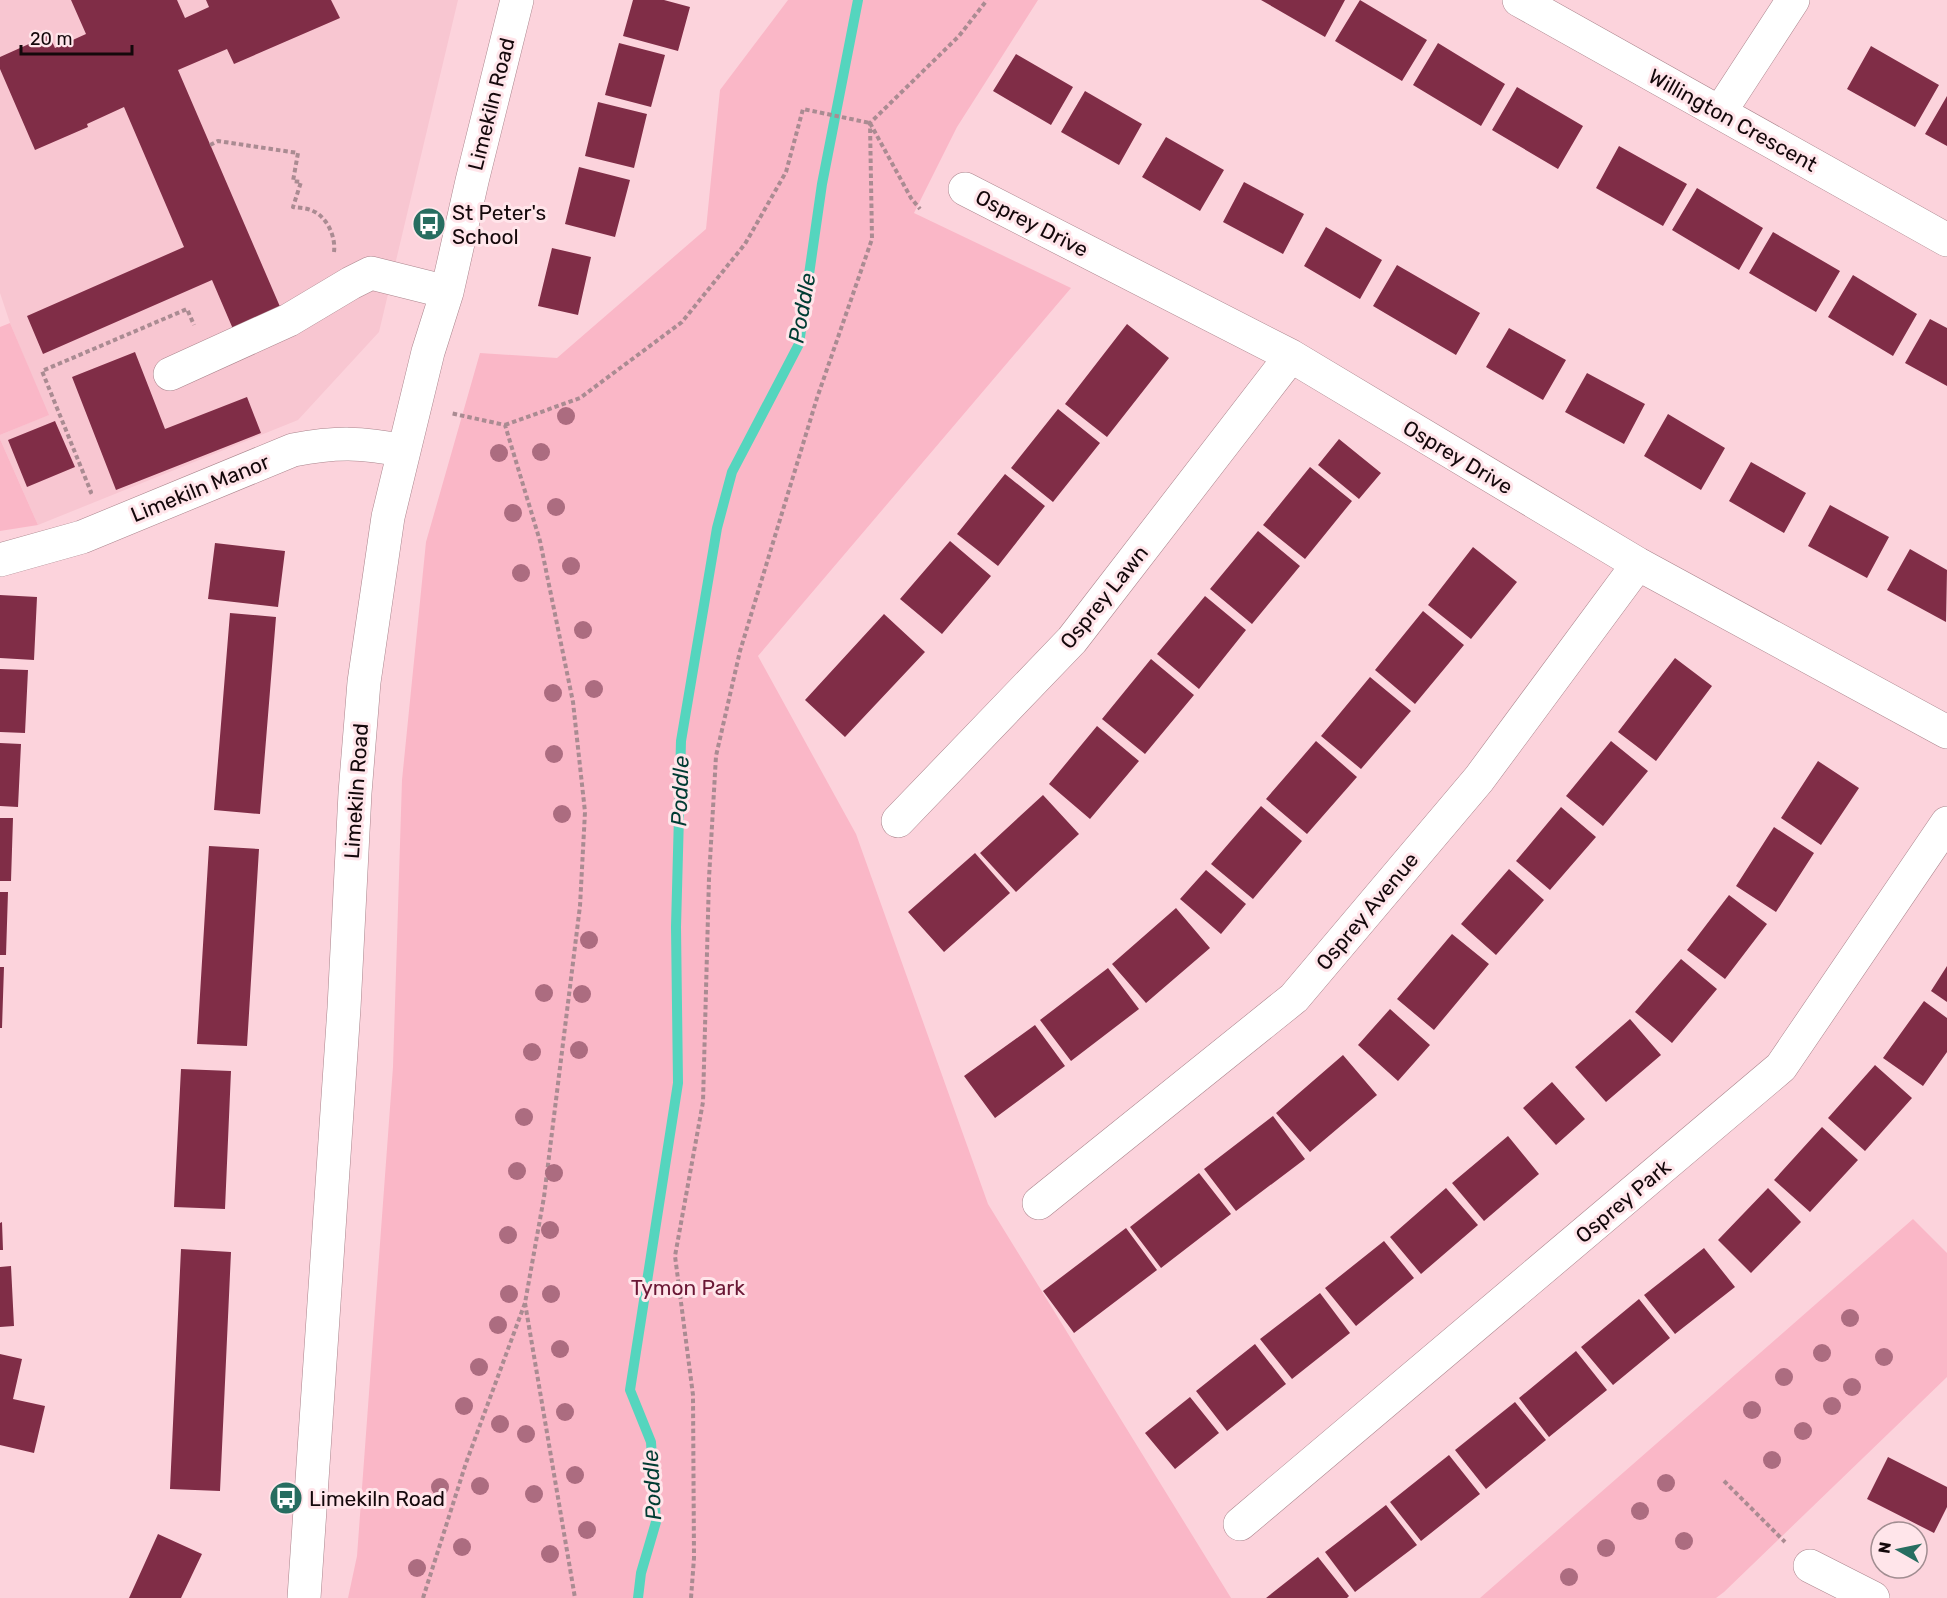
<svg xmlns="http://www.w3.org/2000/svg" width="1947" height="1598" font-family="Rubik,sans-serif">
<rect width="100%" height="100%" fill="#fcd3dc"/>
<path fill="#f8c6d1" d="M0 0H458L379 332 298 420 38 525 0 439V435L48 415 10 323 0 293Z"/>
<path fill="#fab7c7" d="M788 0H1038L957 127 914 213 1071 288 758 656 856 834 988 1204 1231 1598H348L357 1556 393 1067 402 780 426 542 480 353 557 358 706 229 720 90Z
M10 323 49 415 0 435V327Z
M0 439 38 525 0 531Z
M1913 1219 1947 1253V1377L1724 1592 1716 1598H1480Z"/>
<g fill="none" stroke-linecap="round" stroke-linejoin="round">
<path stroke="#55d5be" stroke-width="10" d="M638 1598 641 1573 656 1522 651 1442 630 1390 678 1083 676 927 681 741 717 528 732 472 799 344 822 184 858 0"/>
</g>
<path fill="#802d47" d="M71 0H177L185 18 209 7 206 0H331L340 18 234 64 227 49 178 70 281 309 233 329 212 280 43 354 27 316 184 247 124 107 87 124 88 127 35 150 0 69V57L49 35 55 48 86 34Z
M633 0H664L690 7 678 51 623 36Z
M1261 0H1345L1325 37Z
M1360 0 1427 40 1402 81 1335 41Z
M619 43 665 55 651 107 605 95Z
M1438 43 1505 84 1481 126 1413 85Z
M1871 46 1939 85 1915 127 1847 89Z
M1016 54 1073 87 1051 125 993 91Z
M1517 87 1583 126 1558 169 1492 130Z
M1085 91 1142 124 1119 165 1061 132Z
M1947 96V146L1925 134Z
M598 102 647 114 634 168 585 156Z
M1166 137 1224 170 1200 211 1142 177Z
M1619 146 1687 184 1663 226 1596 188Z
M579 167 630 180 615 237 565 224Z
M1244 182 1304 214 1283 254 1223 222Z
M1697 188 1763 228 1739 270 1672 230Z
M1326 227 1382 260 1360 299 1304 266Z
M1773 232 1840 271 1816 312 1749 273Z
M552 248 591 257 578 315 538 306Z
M1397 265 1480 313 1456 355 1373 306Z
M1853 275 1917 314 1893 356 1828 317Z
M1930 319 1947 328V386L1905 363Z
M1127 324 1169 358 1107 437 1065 404Z
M1509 328 1566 360 1543 400 1486 367Z
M135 352 165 429 247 397 261 433 116 490 72 377Z
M1587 373 1645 404 1624 444 1565 412Z
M1058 409 1100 443 1053 502 1011 468Z
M1668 414 1725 448 1701 490 1644 456Z
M55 421 75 467 27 487 8 440Z
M1339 439 1381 473 1359 499 1318 465Z
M1751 462 1806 493 1784 533 1729 501Z
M1310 467 1352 501 1305 559 1263 525Z
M1005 474 1045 506 998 566 957 534Z
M1830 505 1889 537 1867 578 1808 546Z
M1258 531 1300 566 1252 624 1210 589Z
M950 541 991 576 942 634 900 599Z
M215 543 285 551 278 607 208 599Z
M1473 547 1517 582 1471 639 1428 605Z
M1910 549 1947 570 1946 622 1887 590Z
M0 595 37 597 34 660 0 658Z
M1205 596 1246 630 1199 689 1157 654Z
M1423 611 1464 645 1415 704 1375 670Z
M230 613 276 617 260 814 214 810Z
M884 614 925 652 845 737 805 700Z
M1675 658 1712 686 1656 761 1618 732Z
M1151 659 1194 695 1145 754 1102 719Z
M0 669 28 670 25 733 0 732Z
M1370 677 1411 711 1361 769 1321 736Z
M1097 726 1139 761 1090 819 1049 784Z
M1316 741 1357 777 1307 834 1266 799Z
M1611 741 1648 771 1603 826 1566 796Z
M0 743 21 744 18 807 0 806Z
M1818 761 1859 788 1821 845 1781 818Z
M1043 795 1079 834 1016 892 980 853Z
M1261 806 1302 841 1253 899 1211 864Z
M1561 807 1596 837 1550 890 1516 861Z
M0 818H13L11 881H0Z
M1774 827 1814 853 1776 912 1736 886Z
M209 846 259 849 247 1046 197 1044Z
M975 853 1010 893 944 952 908 912Z
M1509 869 1544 900 1496 955 1461 924Z
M1206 870 1246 904 1221 934 1180 899Z
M0 892H8L6 955H0Z
M1729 895 1767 924 1725 979 1687 950Z
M1176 908 1210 948 1146 1003 1112 964Z
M1452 934 1489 964 1434 1030 1397 999Z
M1681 959 1717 989 1672 1043 1635 1012Z
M1947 966V1002L1931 991Z
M0 967H4L2 1028H0Z
M1108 968 1139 1009 1071 1061 1040 1020Z
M1924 1001 1947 1018V1052L1923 1086 1883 1058Z
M1390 1009 1430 1045 1398 1081 1358 1045Z
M1630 1019 1661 1055 1606 1102 1575 1067Z
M1035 1025 1065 1066 995 1118 964 1076Z
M1343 1055 1377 1095 1310 1152 1276 1113Z
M1875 1065 1912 1098 1865 1151 1828 1118Z
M181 1069 231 1071 225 1209 174 1207Z
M1552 1082 1585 1119 1556 1145 1523 1108Z
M1273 1116 1305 1159 1236 1211 1204 1169Z
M1822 1127 1858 1160 1810 1212 1774 1180Z
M1508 1136 1539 1174 1484 1221 1452 1183Z
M1199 1173 1231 1214 1161 1268 1130 1227Z
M1446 1188 1478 1225 1421 1274 1390 1237Z
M1768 1188 1801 1222 1751 1273 1718 1240Z
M2 1222 3 1250H0V1223Z
M1126 1228 1157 1270 1074 1333 1043 1291Z
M1384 1241 1414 1278 1356 1326 1325 1288Z
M1704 1248 1735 1287 1675 1334 1644 1295Z
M181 1249 231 1252 220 1491 170 1489Z
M11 1266 14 1326 0 1327V1267Z
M1320 1293 1350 1333 1292 1379 1260 1339Z
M1639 1299 1670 1338 1613 1385 1581 1347Z
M1255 1344 1286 1384 1227 1431 1196 1391Z
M1576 1351 1607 1390 1549 1437 1519 1398Z
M0 1354 22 1359 13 1399 45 1406 34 1453 0 1445Z
M1190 1397 1219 1433 1175 1469 1145 1433Z
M1515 1402 1546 1440 1486 1489 1455 1450Z
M1449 1455 1480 1494 1421 1541 1390 1502Z
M1888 1457 1947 1487V1507L1934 1533 1867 1499Z
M1386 1505 1417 1545 1355 1592 1325 1552Z
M158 1534 202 1554 181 1598H129Z
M1318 1557 1349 1596 1347 1598H1266Z"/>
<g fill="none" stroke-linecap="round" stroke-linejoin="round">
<defs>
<path id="minor" d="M1519 0 1947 240
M1720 112 1793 0
M965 189 1291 356 1638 564 1947 732
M170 374 289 320 351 283 371 273 447 292
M0 560 82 537 293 450C335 442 362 442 404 451
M898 821 1072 640 1291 356
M1039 1203 1294 998 1479 779 1638 564
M1240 1524 1781 1067 1947 823
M1810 1566 1873 1598
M304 1598 344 1008 355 793 364 682 388 517 428 352 447 292 472 181 517 0"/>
</defs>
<use href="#minor" stroke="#aa848c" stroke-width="34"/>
<path stroke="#aa8b92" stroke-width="4" stroke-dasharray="4.5 3" stroke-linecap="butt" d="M870 123 911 198 920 209
M210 145 218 141 298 153 293 181 301 182 293 207C300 208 307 208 313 211 327 217 336 237 334 252
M505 425 580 398 682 322 745 244 786 172 803 109 870 123
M89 493 91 492 42 371 187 309 194 325
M525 1303 575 1598
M1724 1481 1785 1542
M423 1598 466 1463 525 1303 544 1197 580 906 585 812 573 702 540 541 505 425 450 413
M691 1598 694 1558 693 1395 675 1256 703 1102 709 878 716 756 740 651 817 398 872 239 870 123 959 36 987 0"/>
<use href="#minor" stroke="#fff" stroke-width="33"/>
</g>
<g fill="#ac6c80">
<circle cx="566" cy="416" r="9"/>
<circle cx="541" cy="452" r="9"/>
<circle cx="499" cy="453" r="9"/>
<circle cx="556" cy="507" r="9"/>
<circle cx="513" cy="513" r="9"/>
<circle cx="571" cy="566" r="9"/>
<circle cx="521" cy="573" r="9"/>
<circle cx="583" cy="630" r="9"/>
<circle cx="594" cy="689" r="9"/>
<circle cx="553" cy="693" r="9"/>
<circle cx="554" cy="754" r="9"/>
<circle cx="562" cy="814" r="9"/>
<circle cx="589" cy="940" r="9"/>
<circle cx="544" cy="993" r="9"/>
<circle cx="582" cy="994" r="9"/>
<circle cx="579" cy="1050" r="9"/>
<circle cx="532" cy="1052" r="9"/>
<circle cx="524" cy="1117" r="9"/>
<circle cx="517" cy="1171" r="9"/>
<circle cx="554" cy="1173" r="9"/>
<circle cx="550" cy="1230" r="9"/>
<circle cx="508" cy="1235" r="9"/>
<circle cx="509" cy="1294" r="9"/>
<circle cx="551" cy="1294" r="9"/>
<circle cx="1850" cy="1318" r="9"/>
<circle cx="498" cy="1325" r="9"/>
<circle cx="560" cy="1349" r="9"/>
<circle cx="1822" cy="1353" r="9"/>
<circle cx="1884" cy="1357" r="9"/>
<circle cx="479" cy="1367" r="9"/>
<circle cx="1784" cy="1377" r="9"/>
<circle cx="1852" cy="1387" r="9"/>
<circle cx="464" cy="1406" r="9"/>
<circle cx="1832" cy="1406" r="9"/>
<circle cx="1752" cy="1410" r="9"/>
<circle cx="565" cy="1412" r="9"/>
<circle cx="500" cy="1424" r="9"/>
<circle cx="1803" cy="1431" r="9"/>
<circle cx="526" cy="1434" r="9"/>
<circle cx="1772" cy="1460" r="9"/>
<circle cx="575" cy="1475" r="9"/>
<circle cx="1666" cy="1483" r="9"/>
<circle cx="480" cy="1486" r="9"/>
<circle cx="440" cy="1487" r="9"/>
<circle cx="534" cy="1494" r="9"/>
<circle cx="1640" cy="1511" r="9"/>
<circle cx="587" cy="1530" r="9"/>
<circle cx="1684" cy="1541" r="9"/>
<circle cx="462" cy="1547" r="9"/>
<circle cx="1606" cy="1548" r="9"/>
<circle cx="550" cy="1554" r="9"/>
<circle cx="417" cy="1568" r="9"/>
<circle cx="1569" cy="1577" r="9"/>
</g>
<defs>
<symbol id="bus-disc" viewBox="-11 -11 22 22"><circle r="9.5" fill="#276d60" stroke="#ffe5ea"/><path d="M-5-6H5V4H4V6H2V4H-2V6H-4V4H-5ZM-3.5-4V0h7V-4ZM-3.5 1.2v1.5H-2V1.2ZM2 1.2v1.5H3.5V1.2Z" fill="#fff"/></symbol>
</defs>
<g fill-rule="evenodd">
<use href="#bus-disc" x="410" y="205" width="38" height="38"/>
<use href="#bus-disc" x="267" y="1479" width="38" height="38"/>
</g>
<g text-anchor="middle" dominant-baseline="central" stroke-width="6" stroke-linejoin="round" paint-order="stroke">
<g font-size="21" fill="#14080b" stroke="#ffe5ea">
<text transform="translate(491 104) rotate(-76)">Limekiln Road</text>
<text transform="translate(1733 120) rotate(29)">Willington Crescent</text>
<text transform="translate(1032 223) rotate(27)">Osprey Drive</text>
<text transform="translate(1458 457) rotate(31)">Osprey Drive</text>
<text transform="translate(200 488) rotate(-22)">Limekiln Manor</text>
<text transform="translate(1104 597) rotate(-51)">Osprey Lawn</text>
<text transform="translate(356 791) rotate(-86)">Limekiln Road</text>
<text transform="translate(1367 911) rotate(-50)">Osprey Avenue</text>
<text transform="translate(1623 1201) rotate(-40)">Osprey Park</text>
</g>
<g font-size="21" fill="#14080b" stroke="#ffe5ea" text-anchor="start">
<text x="452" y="212">St Peter's<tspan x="452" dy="24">School</tspan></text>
<text x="309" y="1498">Limekiln Road</text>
</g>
<g font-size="21" fill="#6a1735" stroke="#ffe5ea">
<text x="688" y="1287">Tymon Park</text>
</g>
<g font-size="22" font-style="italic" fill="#003c33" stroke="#ffe5ea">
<text transform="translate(802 308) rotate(-80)">Poddle</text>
<text transform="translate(680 791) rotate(-88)">Poddle</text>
<text transform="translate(652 1485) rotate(-93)">Poddle</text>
</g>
</g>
<g transform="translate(1899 1550) rotate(279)"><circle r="28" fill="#ffe5ea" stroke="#a18d91" stroke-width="1.5"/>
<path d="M0-4.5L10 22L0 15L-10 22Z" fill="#276d60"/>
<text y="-9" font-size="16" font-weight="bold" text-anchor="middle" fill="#14080b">N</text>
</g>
<path d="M21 45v9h111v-9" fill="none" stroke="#14080b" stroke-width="3"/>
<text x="30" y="45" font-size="18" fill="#14080b" stroke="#ffe5ea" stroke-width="4.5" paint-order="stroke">20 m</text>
</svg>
